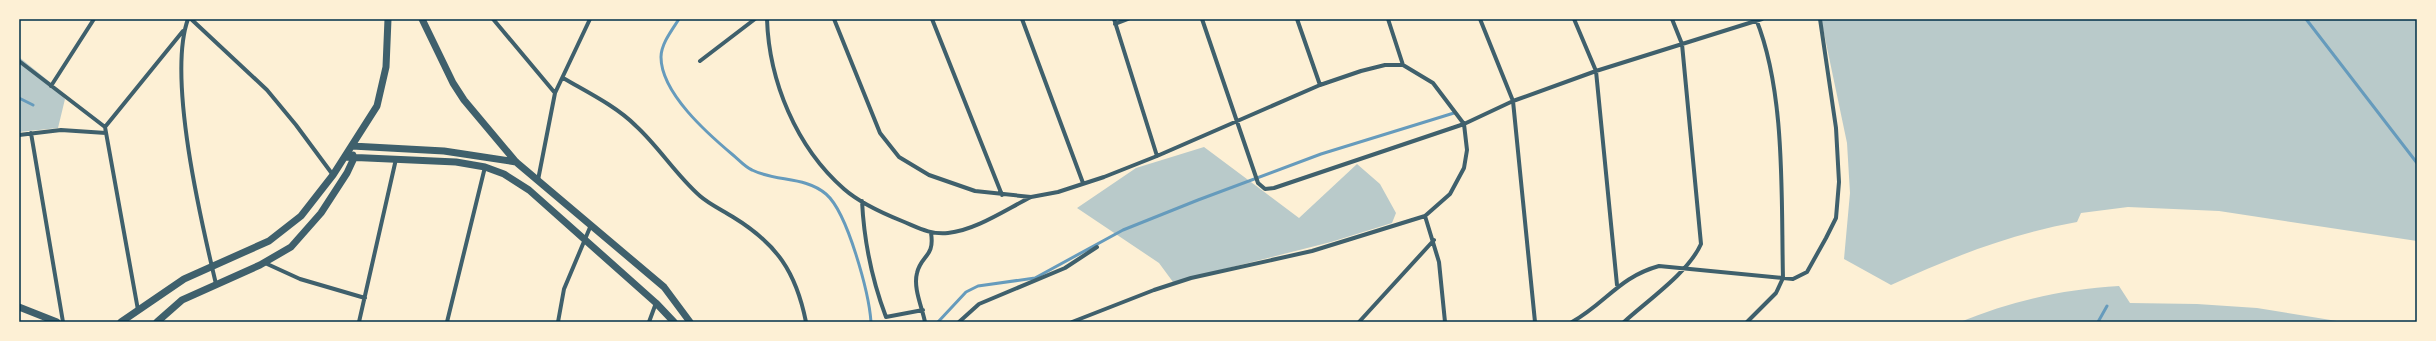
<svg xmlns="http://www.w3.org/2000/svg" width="2436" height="341" font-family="'Titillium Web',sans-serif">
<rect width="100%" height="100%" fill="#fdf0d5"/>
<path fill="#b9caca" d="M1821 19H2417V241L2219 211 2128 207 2081 213 2077 222C2011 234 1952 257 1891 285L1844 259 1850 193 1847 143Z
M19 57 51 83 65 99 58 128 19 132Z
M1204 147 1299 218 1357 164 1380 184 1396 213 1392 223 1331 242 1173 282 1159 263 1077 208 1136 168Z
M2119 286 2130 303 2197 304 2257 308 2343 322H1960C2012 301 2064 289 2119 286Z"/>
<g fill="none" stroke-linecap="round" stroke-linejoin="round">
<path stroke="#669bbc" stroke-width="3" d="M679 19C672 30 661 44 661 57 661 93 708 134 733 155 739 160 745 167 752 170 776 182 805 176 826 194 848 213 869 294 871 322
M2306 19 2417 163
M19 98 33 105
M938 322 966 292 978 286 1035 278 1123 230 1198 200 1321 154 1454 113
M2098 322 2107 306"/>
<path stroke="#3f606c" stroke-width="4" d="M188 19C167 77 201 221 216 284
M191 19 267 90 296 125 333 175
M493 19 555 93
M767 19C769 81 796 147 844 189 860 203 882 213 902 221 917 227 930 235 948 233 976 230 1005 210 1031 197
M834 19 880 133 899 157 929 175 975 191 1031 197 1058 192 1104 177 1157 156 1320 85 1361 71 1385 65H1403L1433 83 1464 124 1467 150 1464 168 1450 194 1425 216 1312 251 1191 278 1154 290 1072 322
M932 19 1002 195
M1022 19 1083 183
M1114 19 1157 156
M1202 19 1258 183 1265 189 1274 188 1464 124 1513 101 1596 71 1762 19
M1297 19 1320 85
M1388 19 1403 65
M1480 19 1513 101 1535 322
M1574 19 1596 71 1617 285
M1115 24 1128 19
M19 61 105 127
M700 61 755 19
M563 78C587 92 616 106 636 126 659 147 676 175 700 196 709 204 722 210 733 217 777 244 796 272 806 322
M51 86 94 19
M105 127 138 310
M105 127 183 31
M31 133 63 322
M19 135 61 130 106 133
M538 180 555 93 590 19
M862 201C864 241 872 280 886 317L923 310
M1425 216 1439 262 1445 322
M265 263 300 279 365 298
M359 322 396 159
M447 322 485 167
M558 322 564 289 591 225
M649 322 656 303
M925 322C922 307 913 288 917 273 921 255 935 257 931 233
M959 322 979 304 1065 268 1097 247
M1359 322 1434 240
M1572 322C1606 303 1619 277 1659 266L1793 279 1807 272 1826 238 1836 218 1839 182 1836 128 1820 19
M1624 322C1648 300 1688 273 1701 244L1682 44 1672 19
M1747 322 1776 293 1783 278C1781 198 1786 93 1756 19"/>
<path stroke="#3f606c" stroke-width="7" d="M422 19 453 83 464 100 516 162 664 287 690 322
M352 146 444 151 516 162
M345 157 456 162 485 167 504 174 529 190 656 303 674 322
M19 307 57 322
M121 322 184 279 269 241 301 216 333 175 377 106 386 67 388 19
M157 322 182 300 260 265 291 247 321 213 347 173 354 158 353 155"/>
</g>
<rect width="2436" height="341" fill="none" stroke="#fdf0d5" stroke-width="40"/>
<rect x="20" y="20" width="2396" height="301" fill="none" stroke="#003049" stroke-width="1.5"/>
</svg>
